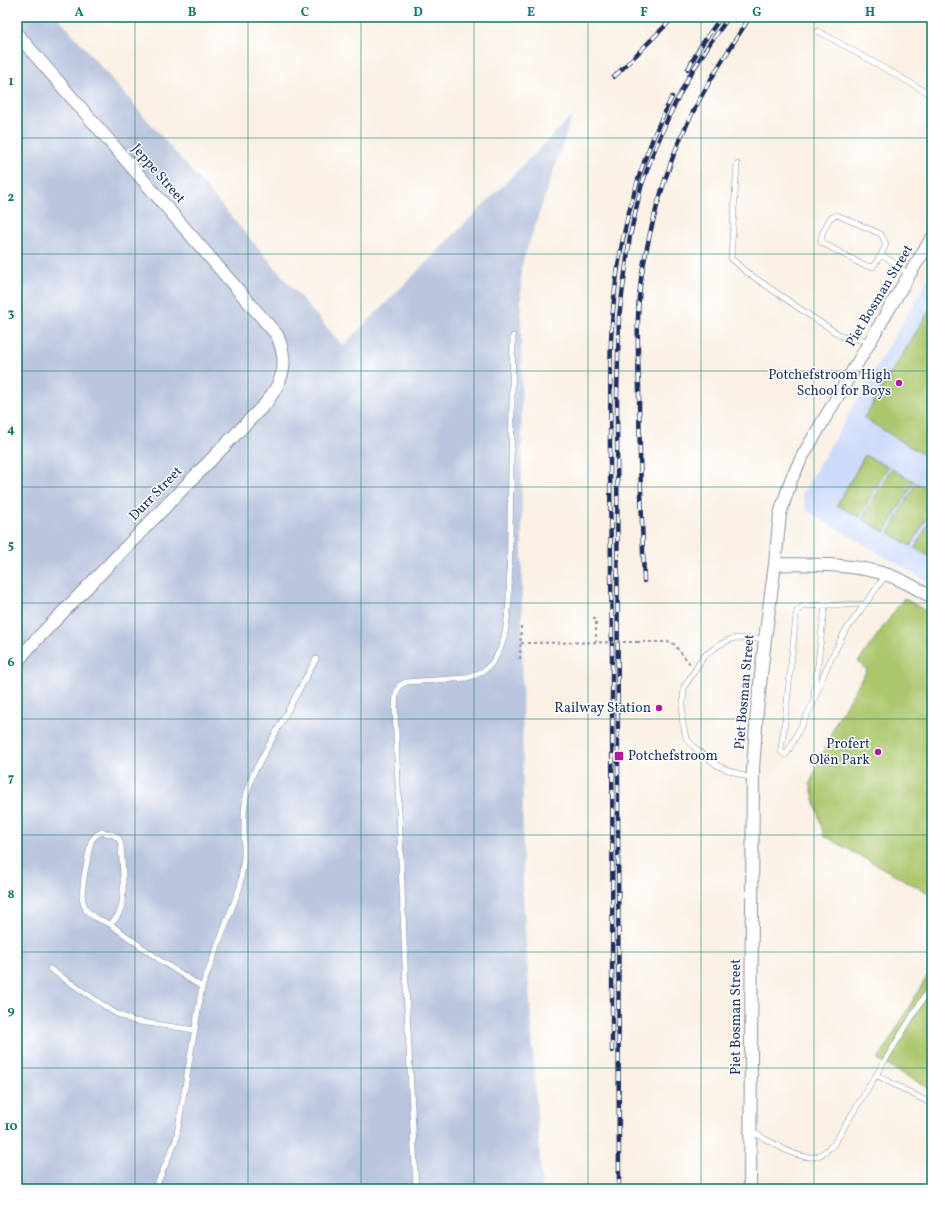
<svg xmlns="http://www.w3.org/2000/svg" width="949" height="1206" font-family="Vollkorn,serif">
<rect width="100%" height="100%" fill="#fff"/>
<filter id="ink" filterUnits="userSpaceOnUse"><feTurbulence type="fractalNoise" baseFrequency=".025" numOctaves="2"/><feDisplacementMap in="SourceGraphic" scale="8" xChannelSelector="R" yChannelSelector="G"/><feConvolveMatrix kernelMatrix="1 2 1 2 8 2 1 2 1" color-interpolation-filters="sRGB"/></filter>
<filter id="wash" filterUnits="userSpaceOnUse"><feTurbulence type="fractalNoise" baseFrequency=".012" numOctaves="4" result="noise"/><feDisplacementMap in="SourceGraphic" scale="16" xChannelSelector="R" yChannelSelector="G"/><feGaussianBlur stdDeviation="0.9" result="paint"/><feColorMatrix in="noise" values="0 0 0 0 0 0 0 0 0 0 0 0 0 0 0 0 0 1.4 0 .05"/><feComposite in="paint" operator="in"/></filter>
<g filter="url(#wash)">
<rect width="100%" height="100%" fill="#faf0e3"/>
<path fill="#cddbfa" d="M932 272V584L807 511 802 494Z"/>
<path fill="#b9c5de" d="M17 17H58L343 346 572 116 521 267 523 895 542 1189H17Z"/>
<path fill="#abc66c" stroke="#637a65" d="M932 306V460L864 418Z
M865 455 888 467 859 517 837 505Z
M891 469 914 481 885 532 862 519Z
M916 483 932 491V509L911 546 889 533Z
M932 517V558L915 548Z
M904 598 932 615 926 624 932 627V895L824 836 810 783 837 720 867 670 858 662Z
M932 968V1090L878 1060Z"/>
</g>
<g filter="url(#ink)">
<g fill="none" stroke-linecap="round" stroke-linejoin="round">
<defs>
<path id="service" d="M818 31 932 95
M737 164 731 258 745 271 809 315 843 337 869 341
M837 215 881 234 886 244 881 255 873 267 863 265 821 242 822 234 830 218Z
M881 255 890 260 908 274
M865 604 803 606 797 611 796 616 785 721 781 748V751L785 755 787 753 790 748 812 705 826 669 844 633 886 575
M814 696 825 605
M752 779 718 766 697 750 686 738 682 719 684 687 704 656 719 645 734 638 765 639
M110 924C112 922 115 920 117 917 127 904 122 862 121 845L119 839 114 835 102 832 96 835 91 841 84 877 82 895 83 901 86 910 94 917 110 924 161 961 202 987
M50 969 115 1013 134 1021 195 1030
M876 1075 932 1104
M751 1131C767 1139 800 1163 818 1156 823 1154 828 1149 833 1145L932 984
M155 1189 176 1140 202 987 240 887 244 857V811L246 797 253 774 316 659
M416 1189 406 989 395 708 396 694 399 686 406 682 467 678C473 676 481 673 486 669 506 651 507 623 509 599L513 336"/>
<path id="tertiary" d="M17 34 277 335C289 363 284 379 266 403L32 644 17 662
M775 564C812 565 850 563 885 574 902 579 917 589 932 597
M750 1189 753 769 757 711 765 639 775 564 780 514 791 480 802 457 909 275 932 238"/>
</defs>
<use href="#service" stroke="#8a90a0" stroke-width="6"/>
<use href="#tertiary" stroke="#8a90a0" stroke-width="14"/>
<path stroke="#8a90a0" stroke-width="2" stroke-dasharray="3 3" stroke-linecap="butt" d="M593 619H596V642
M637 642H672L691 665
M520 659 521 626"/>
<use href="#service" stroke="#fff" stroke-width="5"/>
<use href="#tertiary" stroke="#fff" stroke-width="12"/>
<defs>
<path id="rail" d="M688 69 700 47 721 17
M614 77 674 17
M644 581C642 517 639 452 639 388 638 352 636 315 641 279 648 236 659 194 674 154 693 105 722 60 750 17
M612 1051C612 915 613 780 612 644 611 575 610 505 610 436 611 399 609 361 612 324 617 243 635 169 672 97
M619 1189 617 396 619 317 630 236 641 187 652 156 668 118 688 78 710 43 729 17"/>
</defs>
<use href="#rail" stroke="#1b2f5e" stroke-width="4.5"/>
<use href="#rail" stroke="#fff" stroke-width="3" stroke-dasharray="9" stroke-linecap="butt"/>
<path stroke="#8a90a0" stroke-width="2" stroke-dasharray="3 3" stroke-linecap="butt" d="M521 643 637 642"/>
</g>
</g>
<path fill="none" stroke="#0f766e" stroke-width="1" stroke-opacity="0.55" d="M135 17V1189M248 17V1189M361 17V1189M474 17V1189M588 17V1189M701 17V1189M814 17V1189M17 138H932M17 254H932M17 371H932M17 487H932M17 603H932M17 719H932M17 835H932M17 952H932M17 1068H932"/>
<g fill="#b5179e" stroke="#fff" stroke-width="1.5">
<circle cx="899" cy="383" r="4"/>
<circle cx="659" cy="708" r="4"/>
<circle cx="878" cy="752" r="4"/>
<rect x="614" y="751" width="10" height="10" rx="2"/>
</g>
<g text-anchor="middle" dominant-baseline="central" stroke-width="3" stroke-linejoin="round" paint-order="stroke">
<g font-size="14" fill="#1b2f5e" stroke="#fff">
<text transform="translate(158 174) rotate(49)">Jeppe Street</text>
<text transform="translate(880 296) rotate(-59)">Piet Bosman Street</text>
<text transform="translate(156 494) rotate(-46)">Durr Street</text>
<text transform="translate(745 692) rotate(-85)">Piet Bosman Street</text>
<text transform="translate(736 1017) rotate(-90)">Piet Bosman Street</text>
</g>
<g font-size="14" fill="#1b2f5e" stroke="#fff" text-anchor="end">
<text x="891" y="375">Potchefstroom High<tspan x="891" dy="16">School for Boys</tspan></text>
<text x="651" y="708">Railway Station</text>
<text x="870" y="744">Profert<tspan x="870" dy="16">Olën Park</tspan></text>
<text x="628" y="756" text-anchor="start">Potchefstroom</text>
</g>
</g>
<rect width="949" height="1206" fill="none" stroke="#fff" stroke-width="44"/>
<rect x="22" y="22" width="905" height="1162" fill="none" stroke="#0f766e" stroke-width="1.5"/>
<g font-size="13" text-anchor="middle" font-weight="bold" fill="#0f766e">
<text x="79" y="16">A</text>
<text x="192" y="16">B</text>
<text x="305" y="16">C</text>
<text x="418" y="16">D</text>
<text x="531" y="16">E</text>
<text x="644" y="16">F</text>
<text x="757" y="16">G</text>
<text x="870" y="16">H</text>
<text x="11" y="85">1</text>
<text x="11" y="201">2</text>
<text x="11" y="317">3</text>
<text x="11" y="433">4</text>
<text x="11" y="549">5</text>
<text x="11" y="666">6</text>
<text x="11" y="782">7</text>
<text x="11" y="898">8</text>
<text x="11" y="1014">9</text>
<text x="11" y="1130">10</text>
</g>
</svg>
